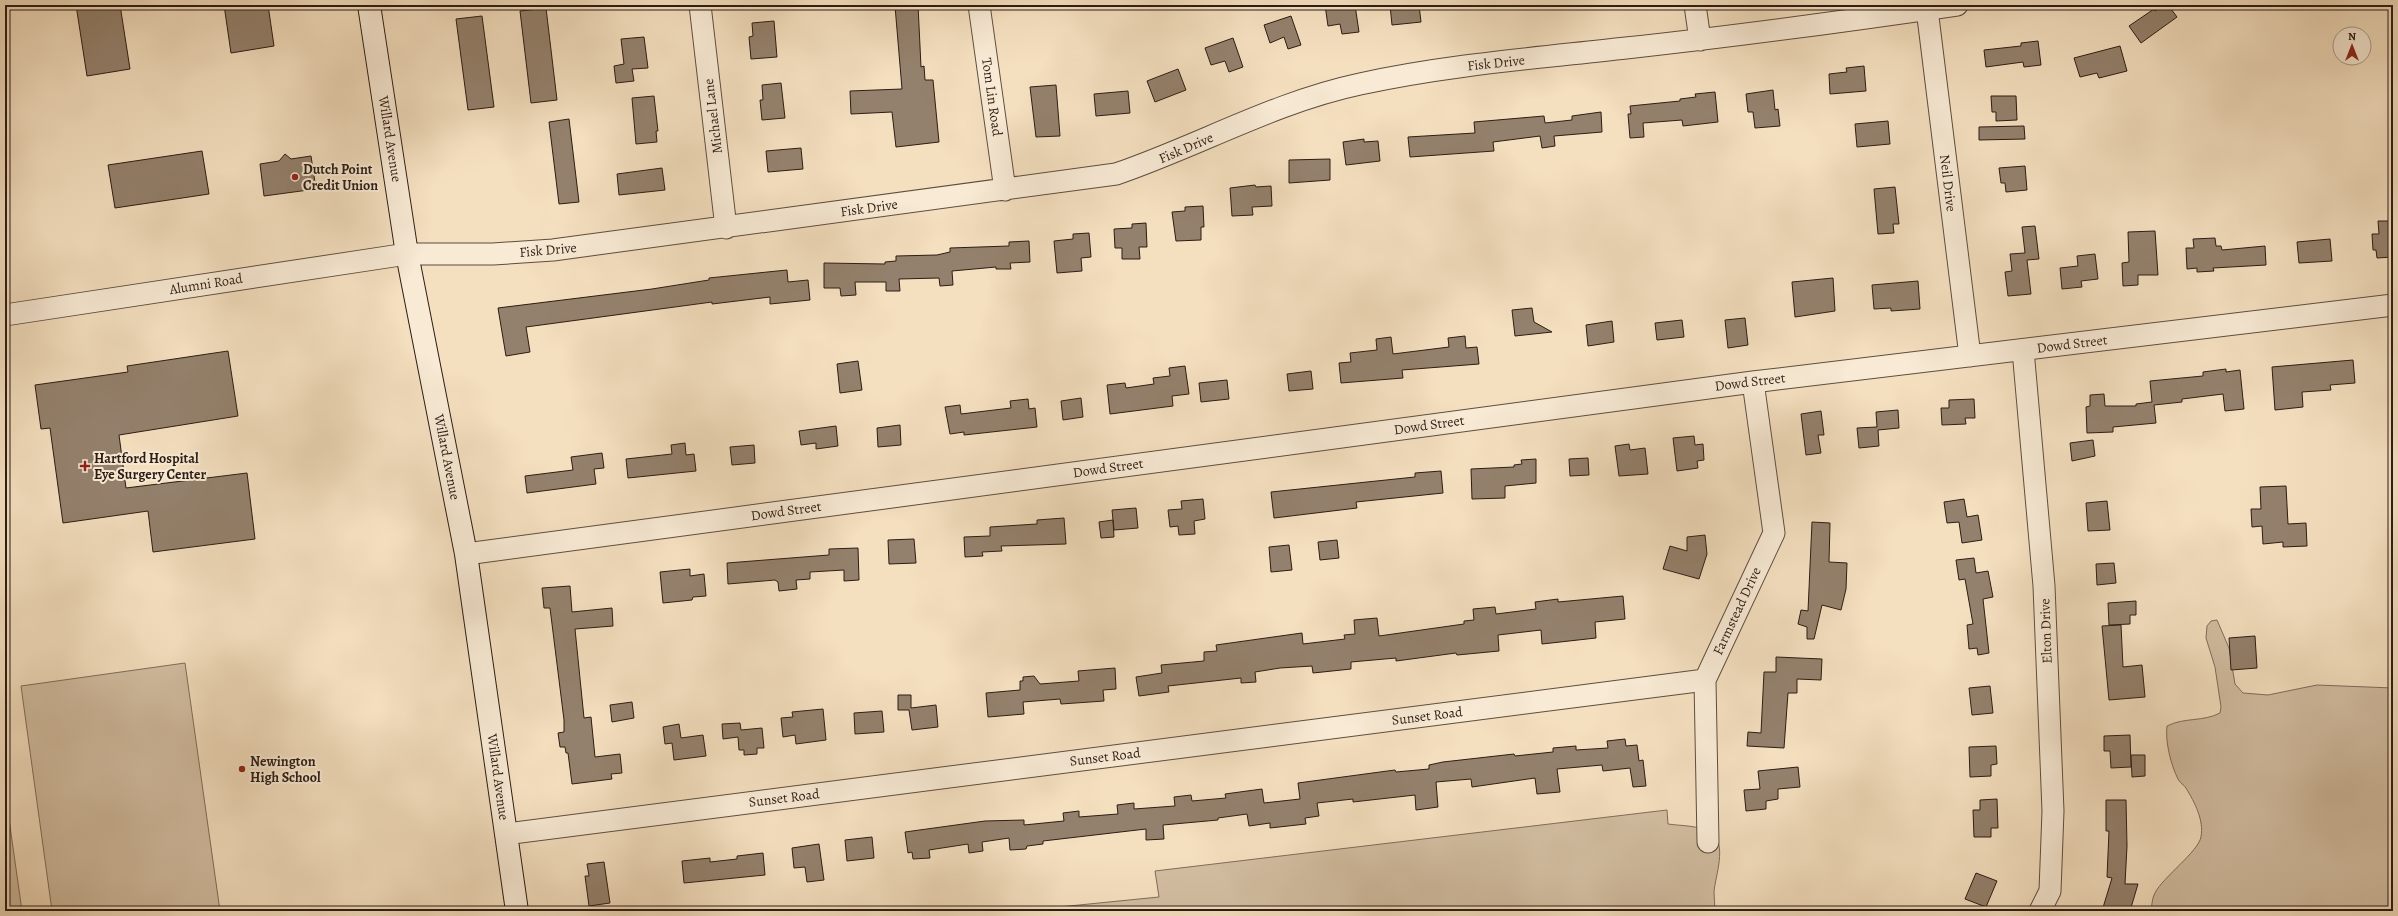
<svg xmlns="http://www.w3.org/2000/svg" width="2398" height="916" font-family="Alegreya,serif">
<rect width="100%" height="100%" fill="#f4dfbf"/>
<filter id="stains"><feTurbulence type="fractalNoise" baseFrequency=".005" numOctaves="4"/><feColorMatrix values="0 0 0 0 .2 0 0 0 0 .09 0 0 0 0 .02 0 0 0 .5 -.17"/></filter>
<radialGradient id="worn" r=".72"><stop offset=".6" stop-color="#630" stop-opacity="0"/><stop offset="1" stop-color="#630" stop-opacity=".3"/></radialGradient>
<path fill="#d2bea2" stroke="#7f6d5b" d="M2217 620 2229 648 2235 684 2243 693 2268 695 2317 685 2393 688V911H2151C2152 905 2152 898 2155 893 2163 877 2198 852 2201 837 2204 820 2195 803 2186 788 2184 785 2180 783 2178 779 2171 765 2165 742 2167 726 2185 717 2203 722 2220 713L2221 707 2215 667 2206 638 2207 626 2211 621Z
M185 663 220 911H52L21 686Z
M5 791 22 911H5Z
M1667 810 1668 824C1681 826 1699 825 1711 833 1728 843 1715 877 1714 892 1714 898 1715 905 1715 911H1019L1159 897 1155 871Z"/>
<path fill="#94816d" stroke="#2c1c14" d="M76 5H120L130 69 87 76Z
M224 5H268L274 46 231 53Z
M918 5 921 67 924 66 925 80H933L939 142 896 147 892 112 851 114 850 91 902 89 895 6Z
M1325 5H1355L1359 32 1342 34 1340 24 1328 26Z
M1390 5H1419L1421 22 1392 25Z
M2163 5H2168L2177 17 2141 43 2129 26 2154 9 2155 11Z
M546 8 557 100 531 103 520 11Z
M482 16 494 107 468 110 456 19Z
M1291 16 1301 45 1288 49 1284 37 1270 43 1264 25Z
M774 21 777 57 751 59 749 37 753 36 752 23Z
M644 37 648 68 632 69 634 81 616 83 614 66 624 64 621 39Z
M1233 38 1243 67 1229 72 1225 61 1211 65 1205 48Z
M2038 41 2041 65 2024 67 2023 62 1986 67 1984 50 2021 46V43Z
M2120 46 2127 71 2099 78 2097 73 2080 77 2074 58Z
M1864 66 1866 91 1830 94 1829 74 1847 72 1846 68Z
M1178 69 1186 90 1155 102 1147 81Z
M781 83 785 118 762 120 760 100H763L762 85Z
M1056 85 1060 136 1036 137 1030 87Z
M1773 90 1775 110 1778 109 1780 126 1755 128 1753 112H1748L1746 94Z
M1128 91 1130 113 1096 116 1094 94Z
M1715 92 1718 122 1683 126 1682 120 1643 123 1644 137 1630 138 1628 114H1631L1630 106 1680 101V99L1696 97 1695 94Z
M654 96 658 131H656L657 142 636 144 632 98Z
M1991 96H2016L2017 120 1996 121V112H1992Z
M1601 112 1602 132 1554 136 1555 146 1542 148 1540 136 1493 142 1494 151 1410 157 1408 137 1475 133 1474 122 1544 116 1545 123 1572 120V116Z
M569 119 579 202 559 204 549 122Z
M1888 121 1890 144 1857 147 1855 124Z
M2024 126 2025 139 1979 140V127Z
M1364 139V142L1378 141 1380 161 1346 165 1343 142Z
M801 148 803 169 768 172 766 151Z
M202 151 209 194 115 208 108 165Z
M285 154 291 159 311 156 316 189 264 196 260 164 279 161Z
M1330 159V180L1289 183V160Z
M2025 166 2027 190 2006 192 2005 183H2001L1999 168Z
M662 168 665 190 619 195 617 174Z
M1255 185 1256 187 1271 186 1272 206 1252 207 1253 215 1232 216 1230 188Z
M1895 187 1899 224H1893L1894 233 1878 234 1874 189Z
M1203 206 1204 227H1201V240L1176 241 1172 212 1185 211V207Z
M2378 221H2392L2393 257 2377 258 2376 250H2373L2372 234H2379Z
M1146 223 1147 247H1139L1140 259H1122V248H1115L1114 229 1132 228V224Z
M2035 226 2039 259 2027 260 2031 294 2008 296 2005 272 2012 271 2010 254 2025 253 2022 227Z
M2155 231 2158 275H2138V285L2123 286 2122 263 2129 262 2128 232Z
M1089 233 1091 257 1081 258 1082 271 1057 273 1054 241 1073 239V234Z
M2215 238 2216 246H2221L2222 250 2265 246 2266 265 2213 268 2214 271 2197 272V268L2187 269 2186 248H2194L2193 239Z
M2330 239 2332 261 2299 263 2297 242Z
M1029 241 1030 262 1010 263 1011 269H996V267L952 271 953 285 940 286 939 278 899 279 900 291H886V282H855L856 295 841 296 840 288H824V263L885 264V262L896 261V256L937 255 950 252V248L1009 246V242Z
M2095 254 2098 279 2081 281 2082 287 2062 289 2060 268 2078 266 2077 256Z
M787 270 788 282 808 280 810 300 770 304V297L712 304V302L526 327 530 352 506 356 498 308 652 289 709 280V278Z
M1833 278 1835 311 1795 317 1792 282Z
M1918 281 1920 309 1891 311V308L1874 309 1872 285Z
M1532 308 1534 322 1552 332 1515 336 1512 310Z
M1745 318 1748 345 1728 348 1725 320Z
M1682 320 1684 337 1657 340 1655 323Z
M1612 321 1614 342 1588 346 1586 325Z
M1465 336 1466 348 1477 347 1479 364 1402 370 1403 378 1341 383 1339 363 1351 362 1350 353 1377 350 1376 339 1391 337 1393 354 1449 347 1448 338Z
M228 351 238 416 119 435 126 488 247 473 255 539 153 552 148 511 63 523 50 428 41 429 35 385 128 372 127 366Z
M2353 360 2355 383 2330 385 2331 390 2302 392 2303 407 2275 410 2272 367Z
M858 361 862 390 840 393 837 364Z
M1185 366 1189 394 1172 396 1173 406 1110 414 1107 385 1125 383 1126 388 1154 384 1153 378 1170 376 1169 368Z
M2226 369V372L2240 370 2244 409 2225 411 2223 394 2182 399V402L2154 405 2156 423 2113 427V432L2087 433 2086 407 2090 406V395L2104 394 2105 406H2136V404L2152 402 2150 381 2203 376V372Z
M1311 371 1313 389 1289 391 1287 374Z
M1227 380 1229 399 1201 402 1199 383Z
M1081 398 1083 417 1063 420 1061 401Z
M1028 399 1029 409 1035 408 1037 427 964 435V432L950 434 945 407 960 405 961 414 1011 408 1010 401Z
M1974 399 1975 418H1965L1966 424 1942 425 1941 408H1949V400Z
M1898 410 1899 428 1878 430 1879 446 1859 448 1857 428 1877 427 1876 412Z
M1821 411 1824 435H1818L1821 453 1806 455 1801 414Z
M900 425 901 445 878 447 877 428Z
M836 426 838 446 816 449V443L801 445 799 431Z
M1694 436 1695 445 1703 444 1704 460 1697 461 1698 468 1677 471 1673 438Z
M2093 440 2095 456 2072 461 2070 443Z
M685 443 686 455 694 454 696 471 628 478 626 459 672 454 671 445Z
M1629 444 1630 450 1645 448 1648 474 1619 476 1615 446Z
M754 445 755 463 732 465 730 447Z
M602 453 604 468 594 469 596 484 527 493 525 476 573 470 571 457Z
M1588 458 1589 475 1570 476 1569 459Z
M1536 459V483L1505 486V498L1472 499 1471 469 1514 467V465L1522 464 1521 460Z
M1441 471 1443 493 1356 502 1357 508 1274 518 1271 492 1415 477V473Z
M2286 486 2288 524 2306 523 2307 546 2283 547V542L2263 544 2262 526 2252 527 2251 509H2261L2260 487Z
M1203 499 1205 519 1194 521 1195 534 1179 535 1178 526 1170 527 1168 510 1182 509 1181 501Z
M1964 499 1967 517 1978 515 1982 540 1962 543 1959 522 1947 523 1944 502Z
M2107 501 2110 530 2088 531 2086 503Z
M1136 508 1138 528 1114 530 1112 510Z
M1064 518 1066 544 1001 546 1002 551 982 552 983 556 965 557 964 537 990 536V527L1037 524V520Z
M1113 520 1114 537 1101 538 1099 522Z
M1812 522 1830 523 1829 562 1847 563 1846 589 1841 610 1822 605 1814 639H1807V627L1798 624 1801 610 1808 611Z
M1705 535 1707 554 1699 579 1663 569 1670 546 1687 551V537Z
M914 539 916 563 889 564 888 540Z
M1337 540 1339 558 1320 560 1318 542Z
M1289 545 1292 570 1271 572 1269 547Z
M858 548 859 580 844 581V570L810 572V579L796 580 797 589 779 591 778 582 775 580 728 584 727 563 829 555V549Z
M1974 558 1976 573 1988 571 1993 597 1983 599 1989 653 1978 655 1977 648 1969 649 1967 625 1973 624 1965 579 1959 580 1956 560Z
M2114 563 2116 583 2097 585 2096 564Z
M690 569V576L704 574 706 596 693 597 692 600 663 603 660 572Z
M570 586 572 612 612 608 613 626 575 629 584 718 591 717 595 757 620 754 622 773 611 774 612 779 572 784 568 753H566L565 747H560L558 733 564 732V720L550 608H544L542 588Z
M1623 596 1625 619 1595 622 1596 638 1542 644 1541 630 1498 635 1499 651 1457 655 1456 653 1396 661V658L1351 662V669L1313 673 1312 666 1280 668 1255 672 1256 682 1241 683V678L1168 686 1169 692 1139 696 1136 677 1162 673 1161 665 1204 661V652L1217 651 1216 645 1302 633 1303 644 1345 639 1344 635 1355 634 1354 620 1377 618 1379 636 1464 624V621L1474 620 1473 609 1495 607 1496 614 1536 609 1535 602 1558 599V602Z
M2136 601V615H2130V624L2109 625 2108 603Z
M2121 625 2123 667 2142 665 2145 697 2109 700 2102 626Z
M2255 636 2257 668 2231 670 2229 638Z
M1776 657 1822 659 1821 680 1797 679V693H1788L1784 748 1747 746 1748 732 1761 733 1764 672H1776Z
M1115 668 1116 689 1103 690 1104 701 1061 704 1060 699 1023 702 1024 714 988 717 986 693 1020 690V681H1023V677L1034 676 1040 684 1079 681 1078 671Z
M1990 686 1993 713 1972 715 1969 688Z
M898 695H911V708L936 705 938 727 912 730 909 710H898Z
M632 702 634 718 612 722 610 705Z
M823 709 826 740 796 744 795 735 783 737 781 718 793 717 792 712Z
M882 711 884 732 855 734 854 713Z
M740 723 741 730 762 728 764 748H757V754L744 755V750H739L738 737 723 739 722 724Z
M679 724 681 738 703 735 706 756 674 760 672 743 665 744 663 727Z
M2130 735 2131 767 2111 768 2110 751H2104V736Z
M1625 739 1626 746 1637 745 1639 761 1643 760 1646 786 1633 787 1630 768 1603 771 1602 765 1557 769 1560 792 1537 794 1535 778 1472 787 1471 779 1436 782 1438 807 1416 810 1415 795 1353 802V799L1317 803 1319 816 1305 818 1306 824 1270 828V823L1249 826 1247 814 1218 818V820L1163 825 1164 839 1146 840V829L1043 841V844L1027 846 1026 849 1010 850 1009 838 982 842 983 851 969 853 968 844 929 850 930 858 913 859 912 852 908 853 905 832 985 821 1024 820V825L1064 821 1063 813 1079 811V817L1118 814 1117 805 1134 803V809L1175 806 1174 797 1191 795 1192 801 1226 798 1225 794 1262 789 1264 803 1300 799 1298 783 1395 770 1396 772 1429 769V765L1443 762 1514 754 1515 756 1553 752V748L1576 746V750L1608 748 1607 741Z
M1996 746 1997 764 1991 765V776L1970 777 1969 747Z
M2131 755H2145V776L2132 777Z
M1798 767 1800 787 1778 789V799L1766 801V809L1746 811 1744 790 1760 789 1758 771Z
M1997 799 1998 828H1991V837H1974L1973 810H1980V800Z
M2106 800H2126L2127 846 2125 884H2138L2130 911H2102L2112 878 2107 877 2109 831H2106Z
M872 837 874 858 847 861 845 840Z
M819 844 824 880 807 882 805 867 794 868 792 848Z
M763 853 765 875 684 883 682 861 710 858V862L737 859V856Z
M604 862 610 903 589 906 585 876H589L587 864Z
M1976 873 1997 881 1986 907 1965 899Z"/>
<g fill="none" stroke-linecap="round" stroke-linejoin="round">
<defs>
<path id="street" d="M700 5 726 228
M979 5 1005 190
M1695 5 1700 40
M1927 9 1970 356
M5 315 407 254H493L553 250 1116 174C1198 146 1275 102 1360 84 1447 65 1537 58 1626 48 1737 36 1847 21 1957 5
M2023 350 2044 586 2053 811 2050 891 2040 911
M466 554 1753 382 2393 305
M506 834 1705 680
M1708 842 1705 680 1774 533 1753 382"/>
<path id="secondary" d="M369 5 407 254 466 554 517 911"/>
</defs>
<use href="#street" stroke="#5e4d3f" stroke-width="23"/>
<use href="#secondary" stroke="#2c1c14" stroke-width="24"/>
<use href="#street" stroke="#f8ead5" stroke-width="21"/>
<use href="#secondary" stroke="#f8ead5" stroke-width="22"/>
</g>
<g fill="#8f2418" stroke="#f8ead5" stroke-width="1.5">
<circle cx="295" cy="177" r="4"/>
<path d="M83 460h4v4h4v4h-4v4h-4v-4h-4v-4h4z"/>
<circle cx="242" cy="769" r="4"/>
</g>
<g text-anchor="middle" dominant-baseline="central" stroke-width="4" stroke-linejoin="round" paint-order="stroke">
<g font-size="14" fill="#2c1c14" stroke="#f8ead5">
<text transform="translate(1496 63) rotate(-6)">Fisk Drive</text>
<text transform="translate(992 97) rotate(82)">Tom Lin Road</text>
<text transform="translate(713 116) rotate(-97)">Michael Lane</text>
<text transform="translate(390 139) rotate(81)">Willard Avenue</text>
<text transform="translate(1186 148) rotate(-23)">Fisk Drive</text>
<text transform="translate(1948 183) rotate(83)">Neil Drive</text>
<text transform="translate(869 208) rotate(-8)">Fisk Drive</text>
<text transform="translate(548 250) rotate(-5)">Fisk Drive</text>
<text transform="translate(206 284) rotate(-9)">Alumni Road</text>
<text transform="translate(2072 344) rotate(-7)">Dowd Street</text>
<text transform="translate(1750 382) rotate(-7)">Dowd Street</text>
<text transform="translate(1429 425) rotate(-8)">Dowd Street</text>
<text transform="translate(447 457) rotate(79)">Willard Avenue</text>
<text transform="translate(1108 468) rotate(-8)">Dowd Street</text>
<text transform="translate(786 511) rotate(-8)">Dowd Street</text>
<text transform="translate(1737 611) rotate(-65)">Farmstead Drive</text>
<text transform="translate(2046 631) rotate(-92)">Elton Drive</text>
<text transform="translate(1427 716) rotate(-7)">Sunset Road</text>
<text transform="translate(1105 757) rotate(-7)">Sunset Road</text>
<text transform="translate(498 777) rotate(82)">Willard Avenue</text>
<text transform="translate(784 798) rotate(-7)">Sunset Road</text>
</g>
<g font-size="14" font-weight="bold" fill="#2c1c14" stroke="#f8ead5" text-anchor="start">
<text x="303" y="169">Dutch Point<tspan x="303" dy="16">Credit Union</tspan></text>
<text x="94" y="458">Hartford Hospital<tspan x="94" dy="16">Eye Surgery Center</tspan></text>
<text x="250" y="761">Newington<tspan x="250" dy="16">High School</tspan></text>
</g>
</g>
<rect width="2398" height="916" fill="none" stroke="#f4dfbf" stroke-width="20"/>
<rect x="6" y="6" width="2386" height="904" fill="none" stroke="#2c1c14" stroke-width="2"/>
<rect x="10" y="10" width="2378" height="896" fill="none" stroke="#2c1c14"/>
<g transform="translate(2352 46)"><circle r="19" fill="#f8ead5" stroke="#a69888"/>
<path d="M0-3L7 15L0 10L-7 15Z" fill="#8f2418"/>
<text y="-6" font-size="11" font-weight="bold" text-anchor="middle" fill="#2c1c14">N</text>
</g>
<rect width="100%" height="100%" filter="url(#stains)"/>
<rect width="100%" height="100%" fill="url(#worn)"/>
</svg>
